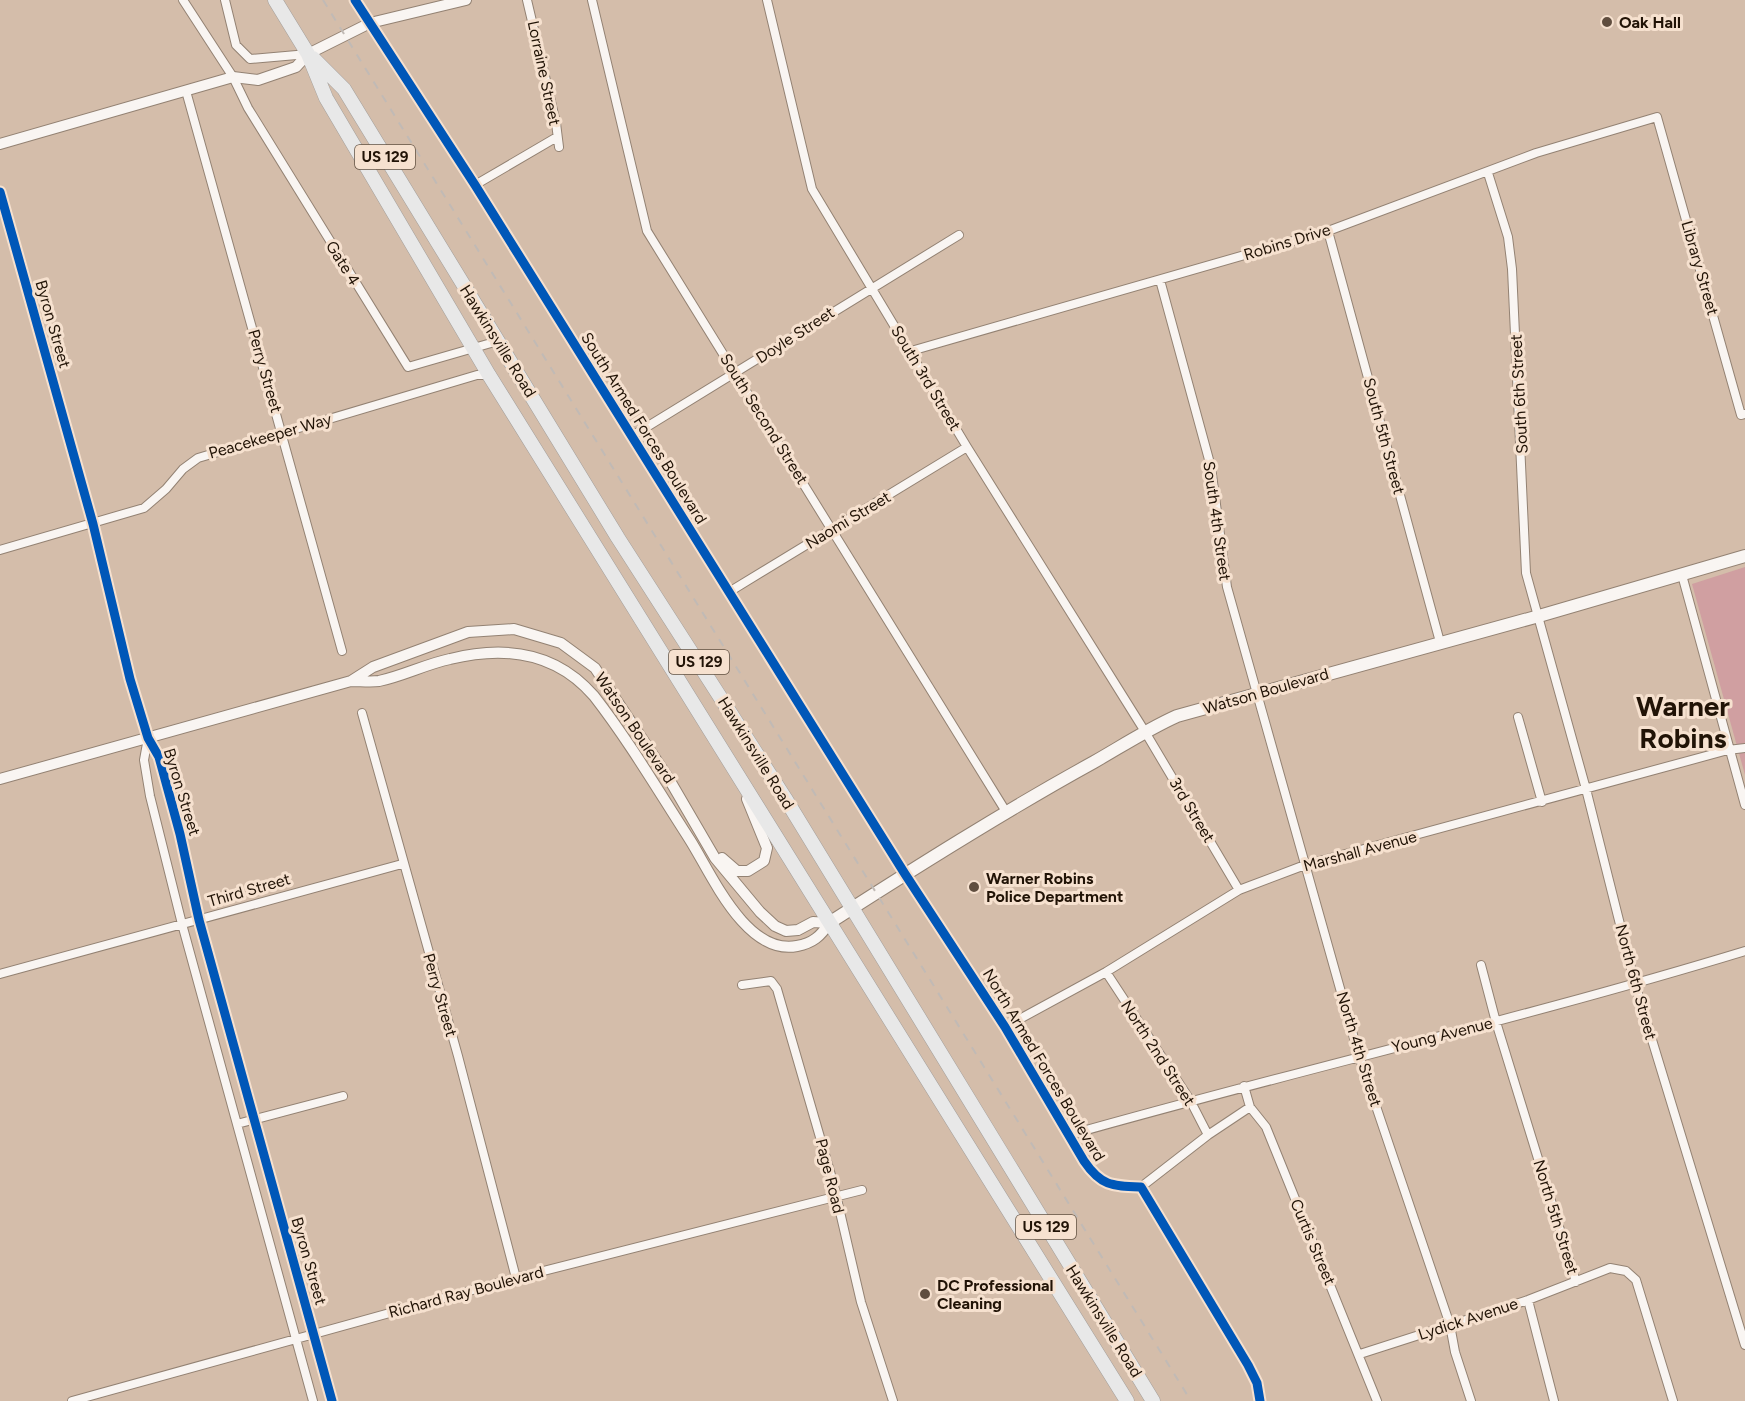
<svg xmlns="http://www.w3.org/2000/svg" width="1745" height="1401" font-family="Figtree,sans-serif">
<rect width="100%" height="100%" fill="#d4bdaa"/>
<path fill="#d09fa1" d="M1745 567V775L1692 584Z"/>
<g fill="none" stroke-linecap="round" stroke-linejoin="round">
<defs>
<path id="minor" d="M183 0 233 77 248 108 408 367 498 341
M225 0 236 45 250 59 308 54
M355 0 475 185 905 874 1005 1027 1084 1161C1101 1186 1112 1186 1141 1187L1248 1365 1257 1383 1260 1401
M527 0 556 123 559 147
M592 0 647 231 1005 810
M767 0 812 189 967 447 1144 730 1239 890
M186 91 342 651
M1488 173 1508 237 1512 269 1526 573 1586 789 1635 984 1745 1345
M475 185 557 137
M0 192 93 524 130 679 148 738 159 757 180 834 199 920 332 1401
M1328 231 1440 642
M1160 280 1211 467 1227 587 1359 1056 1450 1325 1455 1352 1471 1401
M911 351 1328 231 1536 153 1657 117 1741 415 1745 414
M632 436 959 235
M0 550 144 508 166 489 183 469 198 458 477 375H489
M1682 575 1745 805
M729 592 967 447
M362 713 458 1056 516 1278
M1518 717 1542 802
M148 738 144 760 150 796 182 924 313 1401
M1481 965 1496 1022 1576 1282
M1106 972 1190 1100 1208 1135
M0 974 402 864
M742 985 771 981 777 989 833 1182 861 1302 893 1401
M1005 1027 1106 972 1239 890 1305 865 1728 750 1745 748
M1244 1086 1250 1107 1266 1127 1377 1401
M237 1124 343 1096
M1069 1135C1294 1071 1522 1019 1745 951
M1141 1187 1208 1135 1250 1107
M1528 1300 1554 1401
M1360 1354 1528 1300 1610 1268 1626 1271 1636 1280 1673 1401
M72 1401 516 1278 862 1190"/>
<path id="tertiary" d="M0 144 233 77 258 80 296 67 308 54 370 23 466 0
M0 779 351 681C360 681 371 682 379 681 403 676 426 664 450 659 506 645 556 652 594 696 629 741 659 792 690 840 711 873 746 956 797 946 813 943 821 936 829 923L813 922 798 930 786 931 775 926 760 912 715 858 669 779 595 668 561 643 514 629 468 632 373 667 351 681
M722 858 737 871H748L764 861 767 848 747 799"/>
<path id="secondary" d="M829 923C916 867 1003 812 1094 762 1122 746 1148 729 1177 716L1539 616 1745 556"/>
<path id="primary" d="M275 0 308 54 326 98 489 375 1127 1401
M313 58 344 89 618 538 785 798 1153 1401"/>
</defs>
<use href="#minor" stroke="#938273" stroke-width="10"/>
<use href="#tertiary" stroke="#938273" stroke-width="12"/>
<use href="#secondary" stroke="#938273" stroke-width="14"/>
<use href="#primary" stroke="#a29e9a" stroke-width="15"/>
<use href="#minor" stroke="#f9f5f2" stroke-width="8"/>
<use href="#tertiary" stroke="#f9f5f2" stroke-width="10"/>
<use href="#secondary" stroke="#f9f5f2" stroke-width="12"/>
<use href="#primary" stroke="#e8e8e8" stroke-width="14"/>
<path stroke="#c1bab5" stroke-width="2" stroke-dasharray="8 8" stroke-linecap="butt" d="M323 0 1191 1401"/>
<defs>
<path id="cycleway" d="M355 0 475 185 905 874 1005 1027 1084 1161C1101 1186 1112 1186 1141 1187L1248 1365 1257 1383 1260 1401
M0 192 93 524 130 679 148 738 159 757 180 834 199 920 332 1401"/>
</defs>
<use href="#cycleway" stroke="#f6e1cf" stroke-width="13"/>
<use href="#cycleway" stroke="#0057b8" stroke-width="9"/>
</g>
<g fill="#604e3f" stroke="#f6e1cf" stroke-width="2">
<circle cx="1607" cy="22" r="6"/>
<circle cx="974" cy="887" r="6"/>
<circle cx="925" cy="1294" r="6"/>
</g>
<g text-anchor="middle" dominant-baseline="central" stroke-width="6" stroke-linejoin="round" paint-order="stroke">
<g fill="#f6e1cf" stroke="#615142" stroke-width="1.5">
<rect x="355" y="145" width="60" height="24" rx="4.5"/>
<rect x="669" y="650" width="60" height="24" rx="4.5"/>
<rect x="1016" y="1215" width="60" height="24" rx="4.5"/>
</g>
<g font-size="15" font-weight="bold" fill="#211306">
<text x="385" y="157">US 129</text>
<text x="699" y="662">US 129</text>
<text x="1046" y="1227">US 129</text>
</g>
<g font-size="16" font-weight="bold" fill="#211306" stroke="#f6e1cf" text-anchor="start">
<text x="1619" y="22">Oak Hall</text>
<text x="986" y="878">Warner Robins<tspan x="986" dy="18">Police Department</tspan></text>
<text x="937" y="1285">DC Professional<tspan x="937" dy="18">Cleaning</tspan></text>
</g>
<g font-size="16" fill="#211306" stroke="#f6e1cf">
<text transform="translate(544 73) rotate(78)">Lorraine Street</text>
<text transform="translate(1287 242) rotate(-17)">Robins Drive</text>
<text transform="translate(343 263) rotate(58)">Gate 4</text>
<text transform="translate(1700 268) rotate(74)">Library Street</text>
<text transform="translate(53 324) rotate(74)">Byron Street</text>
<text transform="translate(795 335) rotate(-33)">Doyle Street</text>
<text transform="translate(498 341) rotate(58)">Hawkinsville Road</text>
<text transform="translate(265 371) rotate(74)">Perry Street</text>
<text transform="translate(926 378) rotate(59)">South 3rd Street</text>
<text transform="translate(1519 394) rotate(-93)">South 6th Street</text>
<text transform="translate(764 419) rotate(58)">South Second Street</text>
<text transform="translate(644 428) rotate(58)">South Armed Forces Boulevard</text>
<text transform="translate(270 436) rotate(-16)">Peacekeeper Way</text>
<text transform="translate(1384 436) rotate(75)">South 5th Street</text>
<text transform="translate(848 520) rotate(-31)">Naomi Street</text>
<text transform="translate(1217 521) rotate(82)">South 4th Street</text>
<text transform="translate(1266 691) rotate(-16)">Watson Boulevard</text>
<text transform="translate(635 728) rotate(56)">Watson Boulevard</text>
<text transform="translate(756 753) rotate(58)">Hawkinsville Road</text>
<text transform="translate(182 792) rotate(73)">Byron Street</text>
<text transform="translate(1192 810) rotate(59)">3rd Street</text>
<text transform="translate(1360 851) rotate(-15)">Marshall Avenue</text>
<text transform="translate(249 890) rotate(-16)">Third Street</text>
<text transform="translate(1636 982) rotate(75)">North 6th Street</text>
<text transform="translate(440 995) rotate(74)">Perry Street</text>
<text transform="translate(1442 1035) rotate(-14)">Young Avenue</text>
<text transform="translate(1359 1049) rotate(73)">North 4th Street</text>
<text transform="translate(1158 1053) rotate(57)">North 2nd Street</text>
<text transform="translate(1044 1065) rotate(59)">North Armed Forces Boulevard</text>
<text transform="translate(830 1176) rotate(76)">Page Road</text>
<text transform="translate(1556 1217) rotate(73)">North 5th Street</text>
<text transform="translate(1313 1242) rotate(67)">Curtis Street</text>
<text transform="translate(309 1261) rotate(74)">Byron Street</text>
<text transform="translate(466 1292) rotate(-15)">Richard Ray Boulevard</text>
<text transform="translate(1468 1319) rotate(-18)">Lydick Avenue</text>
<text transform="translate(1104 1321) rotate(58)">Hawkinsville Road</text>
</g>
<g font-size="28" font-weight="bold" fill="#211306" stroke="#f6e1cf">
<text x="1683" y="706">Warner<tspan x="1683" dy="32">Robins</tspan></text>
</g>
</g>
</svg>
